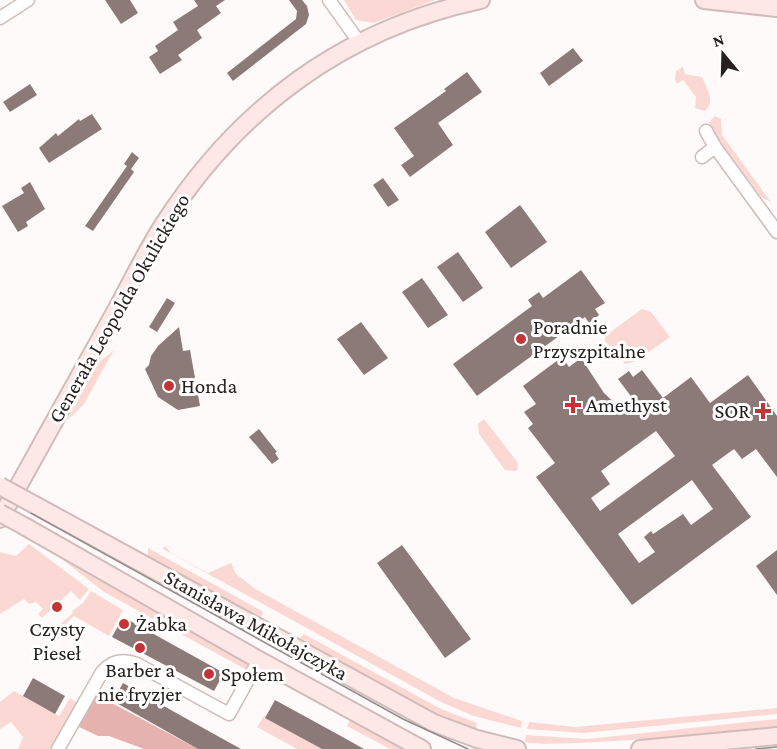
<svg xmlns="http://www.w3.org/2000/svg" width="777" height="749" font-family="'Crimson Pro',serif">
<rect width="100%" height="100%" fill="#fefaf9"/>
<path fill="#fbd8d4" d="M344 0H435L374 23 356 20Z
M683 67 685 74 702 77C707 89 716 101 705 111L695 108 696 97 683 80 677 84 675 80 676 71Z
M715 116 721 119 722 135 771 202 761 197 712 131 709 122Z
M642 309 651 312 670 337 636 361 625 364 605 341V336Z
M114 350 84 404 67 421 98 363Z
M484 419 518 463 517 471 505 470 479 434 478 424Z
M29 544 89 589 80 600 71 591 42 618 38 614 43 609 36 602 29 604 24 599 0 614V552L16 556Z
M165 546 171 553 208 573 231 563 236 574 257 590 454 698 522 721 521 728 474 716 441 702 163 549Z
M148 548 262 611 263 613 261 617 239 605 238 607 148 558Z
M53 552 242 658 247 664V670L104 592Z
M91 591 123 610 109 636 74 616 50 638 51 632 73 613 72 611 83 603Z
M304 634 441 709 477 723 476 731 431 713 298 640Z
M14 691 59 716 70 698 81 705 56 749H18L23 737 11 722 0 729V702Z
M777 708V714L583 733 527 729 529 722 575 727Z
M264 716 322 749H297L257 727Z
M351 718 407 749H390L347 726Z
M777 719V728C739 732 546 749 525 742L526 735 587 739Z"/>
<path fill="#e5b2ad" d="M93 693 198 749H144L109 736H98L75 725Z"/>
<path fill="#8c7a79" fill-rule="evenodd" d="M105 0H130L138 13 121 24Z
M194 0H225L216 6 221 13 197 30 202 38 178 55 182 60 160 74 149 57 158 51 155 46 178 30 173 22 198 6Z
M289 0H302L307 6 309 15 306 24 233 81 227 73 296 19 297 11Z
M573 48 583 61 549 86 540 73Z
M467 72 482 92 438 123 453 145 410 177 401 165 414 156 394 128 446 91 444 89Z
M30 84 37 95 10 112 3 102Z
M92 114 102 129 49 163 39 148 56 133 58 136 79 119 80 121Z
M132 152 139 158 131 169 134 172 93 231 85 226 127 166 124 164Z
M383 178 399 200 388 207 373 185Z
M30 182 45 209 26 222 28 226 18 232 2 206 24 193 21 188Z
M520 205 547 242 511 268 485 232Z
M458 252 483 288 463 302 437 267Z
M581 270 605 303 595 309 599 315 589 323 585 317 477 396 453 364 532 306 528 300 539 292 543 298Z
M422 278 448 315 428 328 402 292Z
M167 298 175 303 157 332 149 327Z
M361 322 388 358 364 375 337 339Z
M179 327 183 351 190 350 200 406 178 410 158 397 145 369 149 365 151 356 158 346Z
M562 357 569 367 581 358 604 393 624 412 636 403 618 379 629 371 633 377 642 370 663 398 691 377 710 403 748 375 777 416V477L756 449 742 459 734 449 712 465 751 517 632 605 536 477 555 463 528 428 533 424 524 412 536 404 523 386ZM656 431 675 456 600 511 591 498 610 484 601 471ZM692 480 713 509 691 525 683 514 653 534 651 531 644 537 655 552 639 563 618 534Z
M259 429 277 452 275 453 279 459 272 464 249 437Z
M402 545 471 639 445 658 377 563Z
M777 550V595L756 566Z
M123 617 224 673 214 691 112 637Z
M33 678 65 696 55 714 23 696Z
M123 683 187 719 241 749H198L113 701Z
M275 700 339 735 364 749H322L265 718Z"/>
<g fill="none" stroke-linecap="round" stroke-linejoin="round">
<defs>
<path id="street" d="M329 0 359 42
M0 18 28 0
M706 131 715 147
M702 157 715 147 777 232
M58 749 102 672C112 660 123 659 137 664L229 714 259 660"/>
<path id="secondary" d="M704 0 777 8
M35 505 434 723 477 739 517 749
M0 519C38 450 76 381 115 312 131 283 145 253 163 225 238 108 344 29 481 0
M24 526 259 660 422 749
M640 749 777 736"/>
</defs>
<use href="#street" stroke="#d0bcba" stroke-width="15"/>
<use href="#secondary" stroke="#d0bcba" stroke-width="20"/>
<use href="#street" stroke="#fff" stroke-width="12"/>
<use href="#secondary" stroke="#fde8e7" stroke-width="16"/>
<path stroke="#928d8c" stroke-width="1.5" d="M0 496 403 719 468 749
M756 749 777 747"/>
<defs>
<path id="secondary-bridge" d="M0 486 35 505
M0 513 24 526"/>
</defs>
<use href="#secondary-bridge" stroke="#d0bcba" stroke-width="20" stroke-linecap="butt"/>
<use href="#secondary-bridge" stroke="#fde8e7" stroke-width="16"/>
</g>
<g fill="#c33436" stroke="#fff" stroke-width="2">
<circle cx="521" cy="339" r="6"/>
<circle cx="169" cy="386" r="6"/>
<path d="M570 396h6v6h6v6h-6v6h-6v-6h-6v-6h6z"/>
<path d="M760 402h6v6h6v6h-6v6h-6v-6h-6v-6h6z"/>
<circle cx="57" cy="607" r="6"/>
<circle cx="124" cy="624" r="6"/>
<circle cx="140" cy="648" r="6"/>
<circle cx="209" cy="674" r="6"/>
</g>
<g text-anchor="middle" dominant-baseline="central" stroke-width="6" stroke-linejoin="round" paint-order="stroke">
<g font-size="21" fill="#27201f" stroke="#fff">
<text transform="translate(119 308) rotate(-60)">Generała Leopolda Okulickiego</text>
<text transform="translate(256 625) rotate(29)">Stanisława Mikołajczyka</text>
</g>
<g font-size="21" fill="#27201f" stroke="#fff" text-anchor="start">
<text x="533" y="327">Poradnie<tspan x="533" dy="24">Przyszpitalne</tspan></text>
<text x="181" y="386">Honda</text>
<text x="586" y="405">Amethyst</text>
<text x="750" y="411" text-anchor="end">SOR</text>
<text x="136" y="624">Żabka</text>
<text x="57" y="629" text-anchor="middle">Czysty<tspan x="57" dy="24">Pieseł</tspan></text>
<text x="140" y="670" text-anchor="middle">Barber a<tspan x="140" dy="24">nie fryzjer</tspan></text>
<text x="221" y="674">Społem</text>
</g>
</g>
<g transform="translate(723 54) rotate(341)" stroke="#ffffff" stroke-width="4.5" paint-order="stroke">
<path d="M0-4.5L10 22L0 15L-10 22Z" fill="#27201f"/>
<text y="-9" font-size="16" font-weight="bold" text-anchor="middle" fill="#27201f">N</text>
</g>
</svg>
